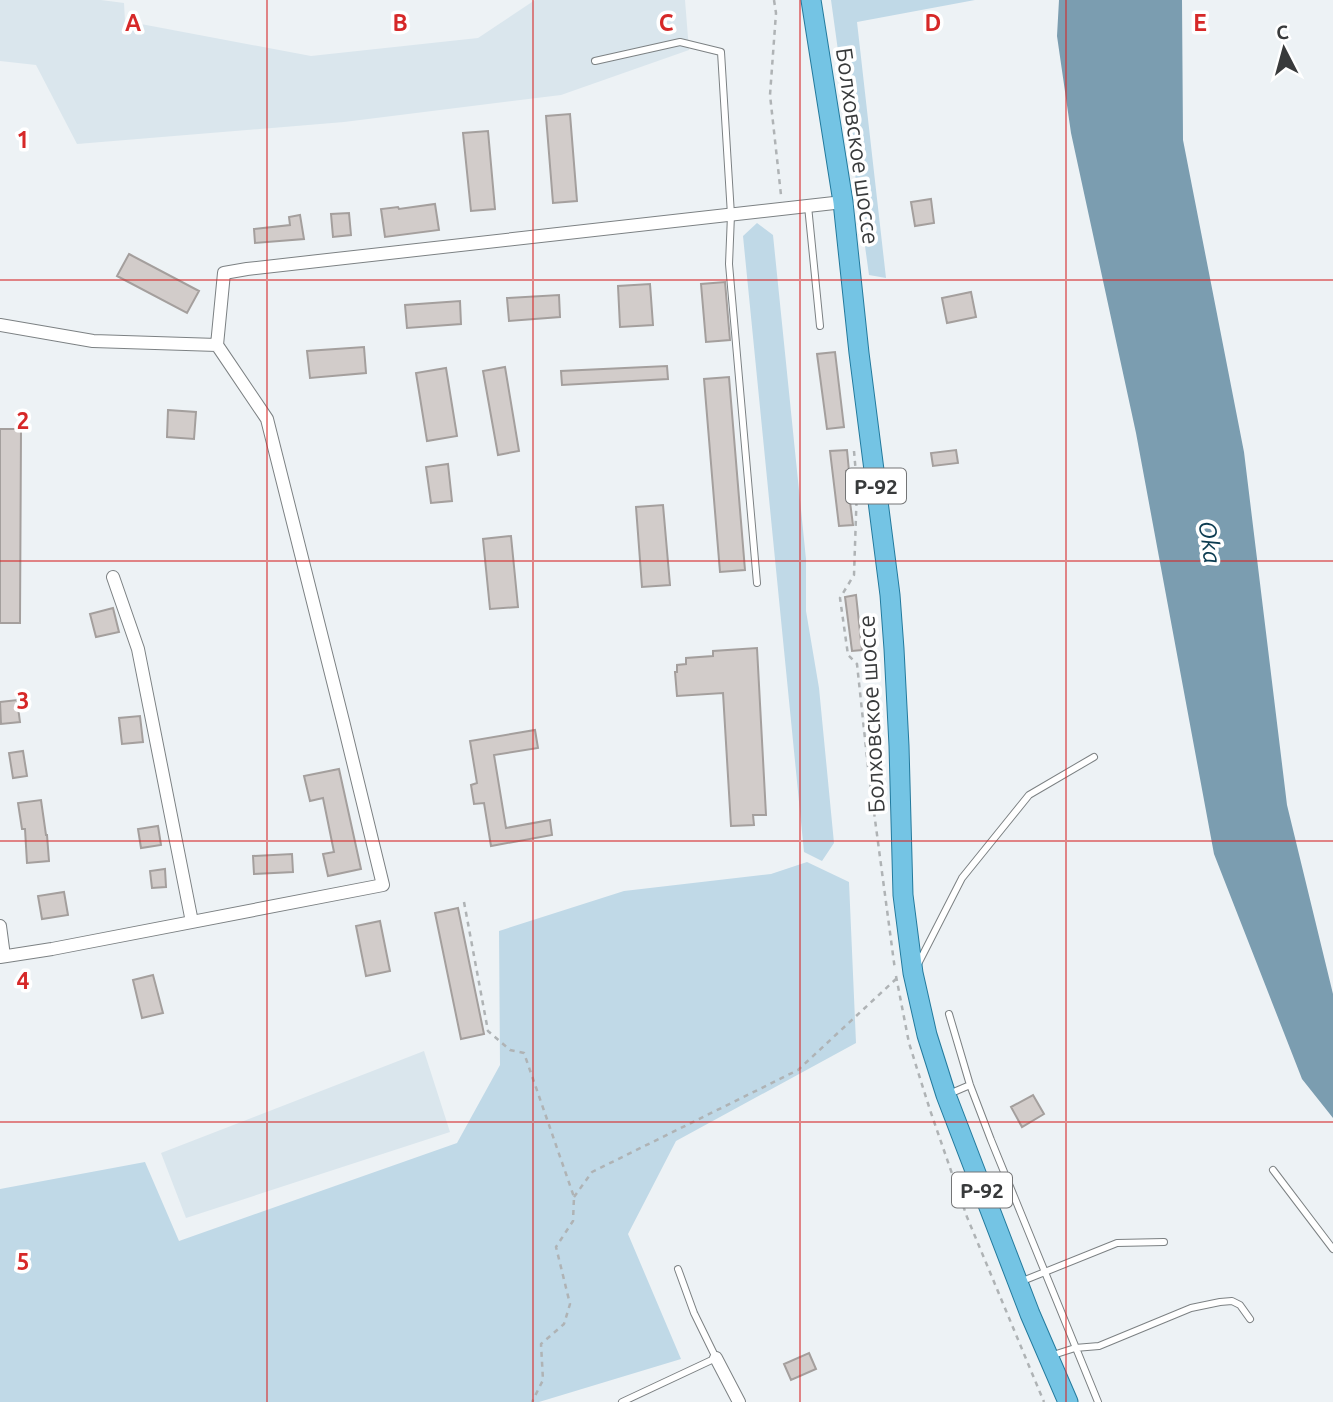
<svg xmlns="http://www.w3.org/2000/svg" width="1333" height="1402" font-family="Ubuntu,sans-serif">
<rect width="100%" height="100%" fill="#edf2f5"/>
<path fill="#dae6ed" d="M0 0H101L124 3 125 21 311 56 478 38 535 0H685L689 50 561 95 344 122 77 144 36 65 0 61Z
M424 1051 450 1132 186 1218 161 1153Z"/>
<path fill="#c0d9e7" d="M831 0H975L857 22 886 278 869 275Z
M757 223 773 235 806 559V611L819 688 834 843 822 861 804 852 743 236Z
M807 862 849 882 856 1043 676 1141 628 1234 681 1359 539 1402H0V1189L145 1162 179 1241 457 1143 500 1065 499 931 624 891 771 874Z"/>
<path fill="#7b9db0" d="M1059 0H1182L1183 140 1244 452 1287 805 1333 994V1118L1302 1079 1214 854 1136 433 1071 133 1057 36Z"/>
<path fill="#d2ccca" stroke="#a49f9d" stroke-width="2" d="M570 114 577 201 553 203 546 116Z
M488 131 495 209 471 211 463 133Z
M931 199 934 223 915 226 911 202Z
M435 204 439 230 385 237 381 209 398 207 399 209Z
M349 213 351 235 333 237 331 214Z
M300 215 304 239 255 243 254 229 290 225 289 217Z
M129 254 199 291 187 313 117 276Z
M725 282 730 340 706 342 701 284Z
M650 284 653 325 620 327 618 286Z
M971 292 976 317 947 323 942 298Z
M559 295 560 317 509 321 507 298Z
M460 301 461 324 407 328 405 305Z
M364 347 366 373 310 378 307 351Z
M835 352 844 427 827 429 817 354Z
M667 366 668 379 562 385 561 371Z
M505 367 519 451 498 455 483 371Z
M446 368 457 436 427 441 416 373Z
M729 377 745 570 720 572 704 379Z
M168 410 196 412 194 439 167 437Z
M0 429H21L20 623H0Z
M847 450 849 471H846L853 525 839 526 830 451Z
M956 450 958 463 933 466 931 453Z
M448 464 452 501 431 503 426 467Z
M663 505 670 585 642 587 636 507Z
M511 536 518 607 490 609 483 539Z
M856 595 862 650 852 651 845 597Z
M113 608 119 632 96 637 90 614Z
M757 648 766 815H753L754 825 731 826 723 693 677 696 675 672H677V665L686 664V658L713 656V651Z
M17 700 20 722 1 724 0 702Z
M140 716 143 742 122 744 119 718Z
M535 730 538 748 494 755 506 828 550 820 552 835 491 846 484 803 474 804 471 785 477 783 470 741Z
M23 751 27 776 13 778 9 753Z
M339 769 361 869 328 876 323 854 334 852 323 798 310 801 304 776Z
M41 800 46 835H47L49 861 27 863 25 829H22L18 803Z
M158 826 161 845 141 848 138 829Z
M292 854 293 872 254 874 253 856Z
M165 869 166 887 152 888 150 871Z
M64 892 68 915 42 919 38 896Z
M458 908 484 1034 461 1039 435 913Z
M380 921 390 971 366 976 356 926Z
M153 975 163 1013 142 1018 133 980Z
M1033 1095 1044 1114 1022 1127 1011 1107Z
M809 1353 816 1369 791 1380 784 1364Z"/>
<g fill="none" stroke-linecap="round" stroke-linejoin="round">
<defs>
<path id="service" d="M595 61 680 42 721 52 731 215 729 264 757 583
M808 206 820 326
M917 966 962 878 1029 795 1094 757
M949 1014 970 1085 991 1140 1098 1402
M949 1094 970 1085
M1273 1170 1333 1249
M983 1187 1007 1177
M1020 1282 1117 1243 1164 1242
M1050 1356 1075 1348 1099 1346 1191 1308 1220 1302 1232 1301 1240 1305 1250 1319
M622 1402 716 1358 694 1313 678 1269"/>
<path id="minor" d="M0 325 93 341 217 345
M113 577 138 649 192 922
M0 926 4 956
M0 957 52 949 383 885 343 721 267 419 217 345 224 273 247 269 843 202
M716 1358 739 1402"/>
<path id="primary" d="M811 0 843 202 859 353 890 595 894 649 899 746 903 895 913 973 927 1035 946 1095 1030 1314 1068 1402"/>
</defs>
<use href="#service" stroke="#7c8183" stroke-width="8"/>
<use href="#minor" stroke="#7c8183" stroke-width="14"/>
<use href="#primary" stroke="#237a9d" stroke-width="21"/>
<path stroke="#afb3b5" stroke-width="2.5" stroke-dasharray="5 5" stroke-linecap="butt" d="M774 0 776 13 770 95 781 195
M854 451 857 486 854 575 840 598 848 655 857 664 868 767 895 970
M464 902 488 1031 510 1050 524 1053 574 1197 573 1221 556 1247 570 1304 564 1324 541 1344 543 1380 532 1402
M896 976 909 1043 930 1110 967 1217 1044 1402
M574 1197 592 1172 798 1070 896 979"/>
<use href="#service" stroke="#fff" stroke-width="6"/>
<use href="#minor" stroke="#fff" stroke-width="12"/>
<use href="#primary" stroke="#74c4e4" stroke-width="19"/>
</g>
<path fill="none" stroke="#d62828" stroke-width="2" stroke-opacity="0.55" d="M267 0V1402M533 0V1402M800 0V1402M1066 0V1402M0 280H1333M0 561H1333M0 841H1333M0 1122H1333"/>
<g text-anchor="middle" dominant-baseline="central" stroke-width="7" stroke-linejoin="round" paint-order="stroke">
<g fill="#fff" stroke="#747576" stroke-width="2">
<rect x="846" y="468.5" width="60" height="35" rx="5"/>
<rect x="952" y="1172.5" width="60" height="35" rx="5"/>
</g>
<g font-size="21" font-weight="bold" fill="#383a3b">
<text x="876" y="486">Р-92</text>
<text x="982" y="1190">Р-92</text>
</g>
<g font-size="23" fill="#383a3b" stroke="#fff">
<text transform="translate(858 146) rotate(82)">Болховское шоссе</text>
<text transform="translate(871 714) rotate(-93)">Болховское шоссе</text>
</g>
<g font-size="24" font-style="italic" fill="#0c3c51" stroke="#fff">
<text transform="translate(1210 542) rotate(82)">Oka</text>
</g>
</g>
<g font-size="23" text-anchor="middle" font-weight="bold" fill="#d62828" stroke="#fff" stroke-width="7" stroke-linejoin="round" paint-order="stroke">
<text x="133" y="31">A</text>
<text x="400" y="31">B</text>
<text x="666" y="31">C</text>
<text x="933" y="31">D</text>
<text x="1200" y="31">E</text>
<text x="23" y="148">1</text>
<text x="23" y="429">2</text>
<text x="23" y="709">3</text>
<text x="23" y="989">4</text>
<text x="23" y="1270">5</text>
</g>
<g transform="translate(1284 49) rotate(354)" stroke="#ffffff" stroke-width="5" paint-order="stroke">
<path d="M0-5L12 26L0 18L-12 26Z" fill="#383a3b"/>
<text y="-10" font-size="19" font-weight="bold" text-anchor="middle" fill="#383a3b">С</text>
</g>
</svg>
